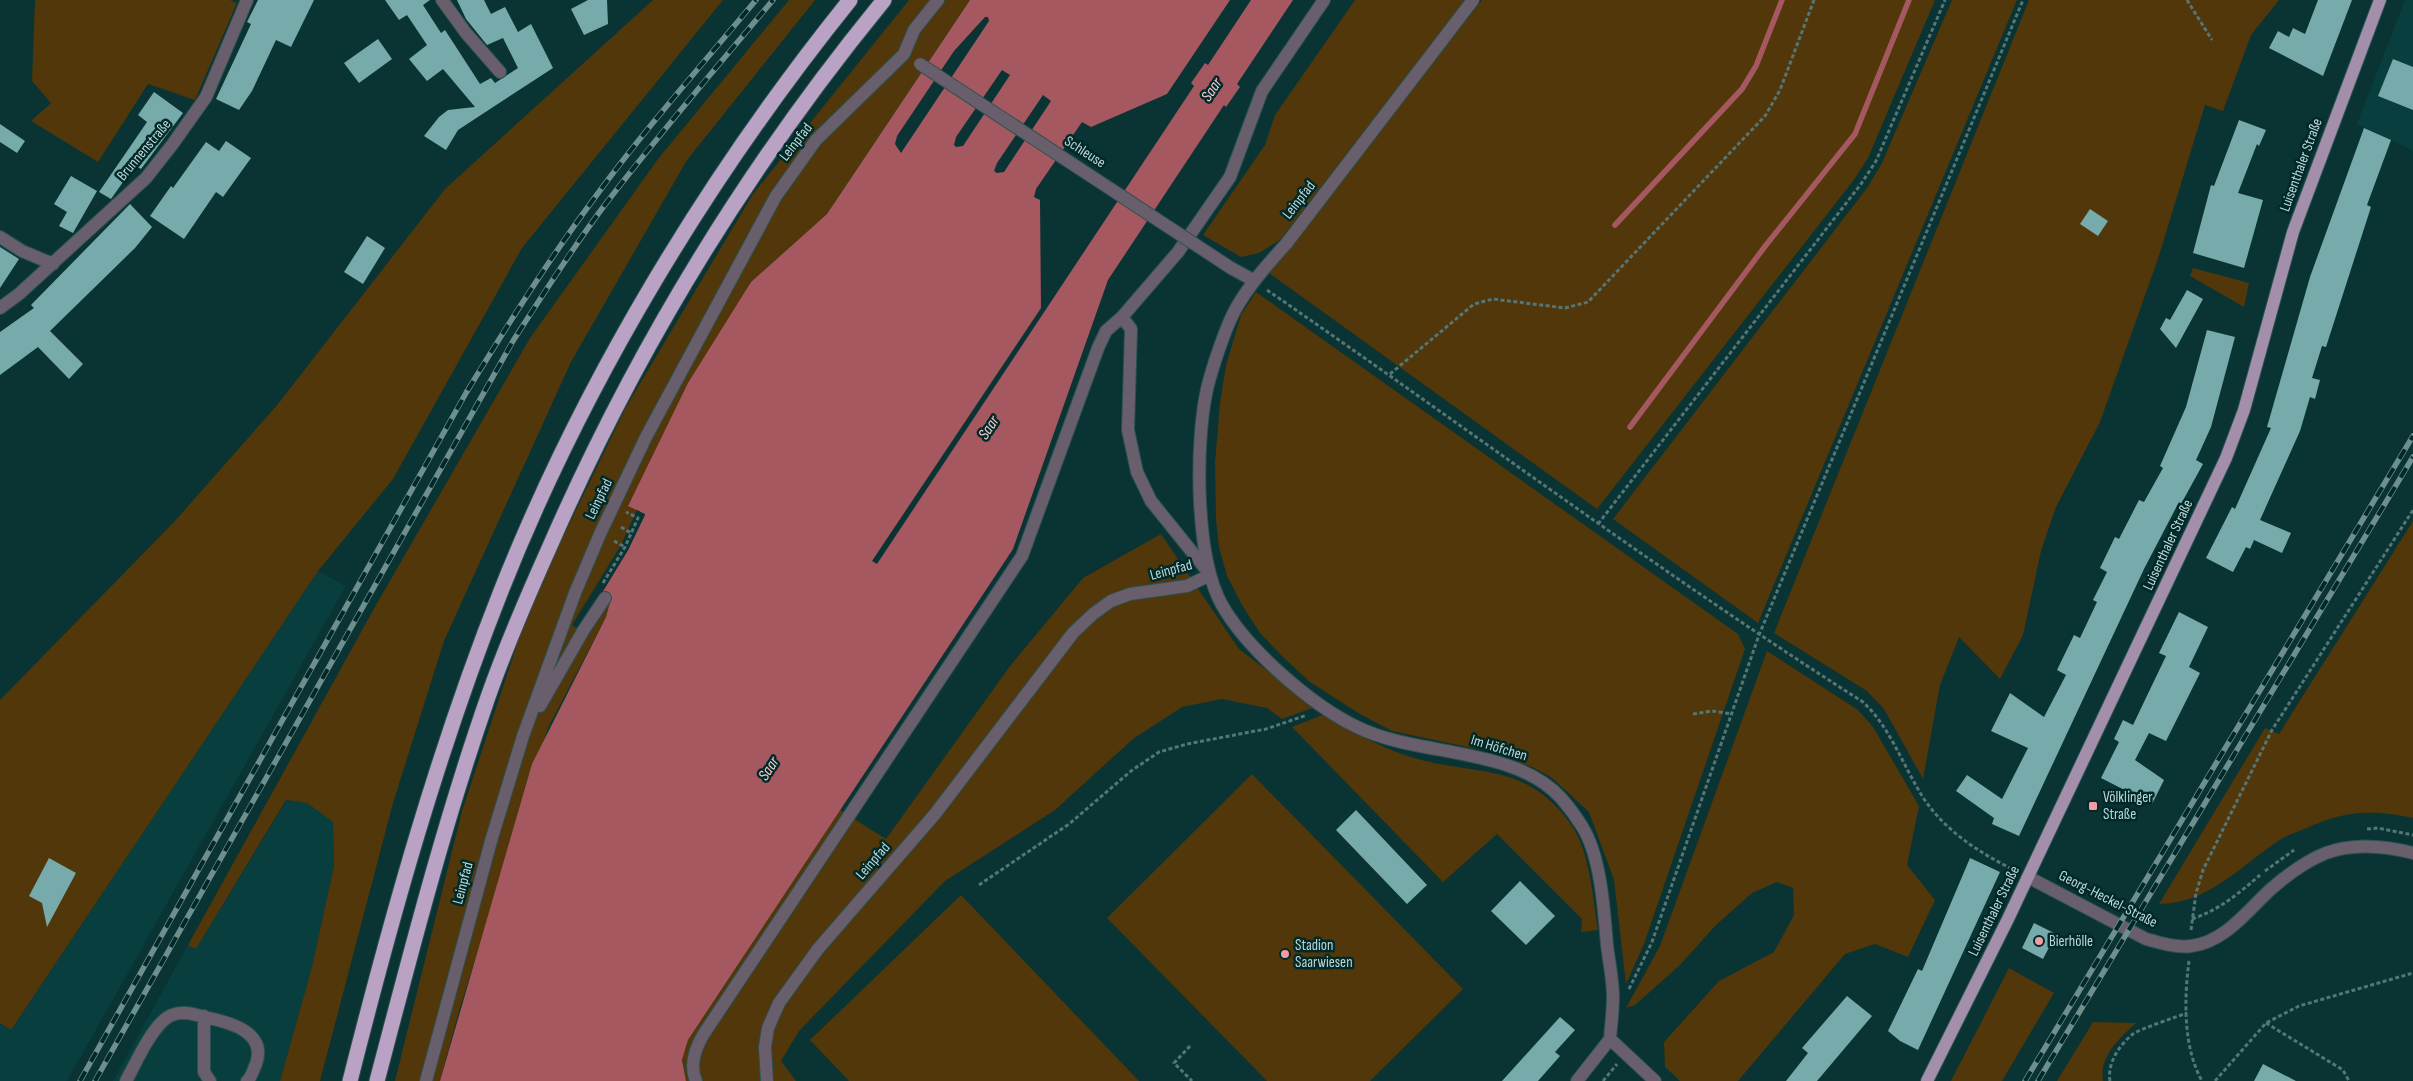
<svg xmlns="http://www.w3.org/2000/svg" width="2413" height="1081" font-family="'Sofia Sans Condensed',sans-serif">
<rect width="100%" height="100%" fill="#0a3333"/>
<path fill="#093e3e" d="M2405 0H2413V151L2357 124Z
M318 571 346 586 67 1081H0V1023L11 1030Z
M287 800 307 803 333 822 334 866 312 967 280 1081H113L188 945 196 949Z"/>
<path fill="#51370a" d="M35 0H230L237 3 195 100 148 84 98 162 31 121 51 103 32 81Z
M653 0H723L522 248 393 479 318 571 11 1030 0 1023V700L174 522 278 404 445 189Z
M789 0H815L687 160 571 362 444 641 393 803 320 1081H280L312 967 334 866 333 822 307 803 286 800 196 949 188 945 376 605 530 338 658 159Z
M909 0H970L827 214 751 282 628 505 637 510 621 545 572 625 589 635 610 601 606 617 548 728 459 1011 440 1081H395L462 811 530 605 626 407 753 194Z
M1355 0H1465L1280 240 1259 253 1241 257 1203 235 1265 145 1275 115Z
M1482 0H1935L1868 158 1853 181 1597 509 1269 273Z
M1952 0H2017L1758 623 1613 519 1867 188 1882 163Z
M2029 0H2279L2251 35 2223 111 2205 105 2158 259 2100 422 2056 507 2041 551 2023 635 2000 679 1959 637 1940 685 1923 779 1884 709 1867 691 1774 633Z
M2193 268 2249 283 2244 307 2190 276Z
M1256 292 1738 634 1745 649 1644 944 1626 984 1614 880 1589 812 1551 777 1532 767 1496 753 1392 731 1360 714 1310 682 1284 658 1260 633 1242 605 1227 576 1219 547 1216 519 1215 463 1220 403 1226 365 1241 315Z
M2413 521V818C2368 809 2344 811 2302 830 2294 833 2285 836 2278 841 2241 866 2207 904 2159 904L2265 728 2279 734Z
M1161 534 1239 649 1315 707 1282 719 1267 708 1222 699 1182 707 1133 739 1055 810 945 881 799 1031 781 1061 796 1081H686L682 1060 688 1040 840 810 886 839 1010 666 1083 578Z
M1767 651 1858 710 1873 727 1919 806 1907 865 1935 900 1908 957 1875 944 1845 954 1738 1081H1680L1665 1067 1664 1042 1719 981 1774 952 1794 915 1793 888 1777 882 1752 893 1715 926 1679 966 1635 1005 1626 1008 1660 946Z
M1325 714C1356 734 1388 752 1425 761 1486 775 1531 766 1572 826 1590 852 1593 899 1598 930L1581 932 1582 919 1497 834 1443 882 1292 727Z
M1252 774 1463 989 1370 1081H1267L1107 918Z
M961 895 1139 1081H849L810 1040Z
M2009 968 2054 993 2002 1081H1951Z
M2093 1022 2136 1023C2120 1038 2099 1056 2103 1081H2057Z"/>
<path fill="#a5585f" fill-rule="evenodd" d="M970 0H1230L1167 94 1091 127 1082 122 1036 189 1034 197 1040 200 1041 308 874 558 872 561 877 564 1194 86 1191 83 1205 63 1208 65 1251 0H1293L1237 84 1240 87 1226 107 1224 105 1108 280 1013 549 688 1040 682 1060 686 1081H440L532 764 606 617 610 602 600 596 628 550 645 514 628 506 688 383 751 282 827 214ZM985 17H988L989 21 901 153 895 144 897 136 954 51ZM1002 70 1010 75 963 146 956 147 954 145 956 137ZM1043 95 1051 101 1004 172 997 173 994 171 997 163Z"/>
<path fill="#0a3333" d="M637 510 645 515 628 550 600 596 598 594 626 549 642 516 636 513Z"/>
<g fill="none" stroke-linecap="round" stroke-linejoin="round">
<path stroke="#a5585f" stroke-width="5.5" d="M1615 225 1742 89 1756 66 1782 0
M1630 427 1766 245 1855 134 1909 0"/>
</g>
<path fill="#77abab" d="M258 0H314L291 47 276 40 252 91 239 110 216 99 251 24 247 22Z
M385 0H430L423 5 441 33 445 30 480 84 491 78 495 83 518 68 503 38 487 45 466 19 457 0H484L491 14 505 7 518 32 531 24 553 68 458 130 446 150 424 136 439 117 448 110 475 107 443 69 427 81 409 59 427 45 407 15 399 20Z
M588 0H607L608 24 584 35 571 9Z
M2318 0H2352L2323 76 2269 48 2278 31 2289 37 2293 28 2305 34Z
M378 39 392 59 359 83 344 63Z
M2393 59 2413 67V110L2378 96Z
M154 92 183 113 141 169 135 165 111 199 99 192 147 122 138 115Z
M2239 120 2266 130 2259 146 2257 144 2238 193 2263 200 2244 268 2193 253 2211 185 2214 186Z
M0 124 25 141 17 153 0 142Z
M2364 128 2391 140 2367 205 2371 207 2326 347 2322 346 2312 378 2320 380 2315 399 2310 397 2300 431 2260 520 2291 533 2282 553 2254 540 2250 549 2246 547 2233 572 2206 558 2232 507 2235 509 2271 428 2267 427 2310 277Z
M226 141 251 158 223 197 216 192 184 239 150 216 171 186 173 188 206 142 219 151Z
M71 176 97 191 73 233 59 226 67 212 54 204Z
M130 204 152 227 135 248 50 331 83 364 69 379 38 347 0 375V332L34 308 31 305Z
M2090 209 2108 221 2098 236 2080 224Z
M367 236 385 248 363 284 344 272Z
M0 247 19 259 0 288Z
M2187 290 2203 299 2176 348 2160 329 2166 318 2170 320Z
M2207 330 2235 337 2211 427 2196 460 2203 464 2181 504 2179 502 2144 569 2019 836 1992 824 1994 818 1956 791 1967 775 2002 799 2028 748 1991 731 2010 693 2044 717 2066 675 2057 670 2074 635 2080 638 2097 602 2093 600 2107 572 2100 568 2115 537 2119 539 2139 500 2144 502 2163 468 2160 466 2186 407Z
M2179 612 2208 627 2189 667 2200 673 2166 741 2149 733 2135 760 2164 780 2152 804 2101 778 2119 742 2114 739 2123 720 2133 725 2166 656 2159 653Z
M1356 810 1427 885 1407 904 1336 830Z
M49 858 76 873 47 927 42 903 29 896Z
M1970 858 2000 872 1918 1050 1900 1041 1888 1031 1918 969 1922 971Z
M1520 881 1555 916 1526 945 1491 911Z
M2034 923 2056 934 2043 959 2022 948Z
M1847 996 1872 1016 1817 1081H1786L1808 1053 1802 1048Z
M1560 1017 1575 1030 1555 1052 1560 1056 1538 1081H1502Z
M2263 1064 2296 1081H2254Z"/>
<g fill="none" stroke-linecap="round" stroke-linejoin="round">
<defs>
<path id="minor" d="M442 0 466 33 500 72
M1473 0 1286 244C1267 265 1249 285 1235 310 1225 329 1212 368 1207 389 1195 443 1195 557 1222 605 1247 649 1311 705 1357 727 1417 757 1514 746 1561 798 1569 807 1577 818 1583 828 1601 858 1604 910 1607 945 1609 962 1613 980 1613 997 1613 1011 1611 1025 1610 1039
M0 237 22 251 53 264
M1231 268 1253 280
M0 308 19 294 146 178 172 145 206 97 247 0
M1122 317 1178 252 1230 177 1262 91 1324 0
M540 706 583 631 605 598
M2028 877 2146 939C2160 943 2177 948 2191 946 2225 942 2248 910 2271 889 2287 875 2306 861 2326 853 2353 843 2385 846 2413 853
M204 1016V1072L210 1081
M1610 1039 1655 1081
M126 1081C136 1063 151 1028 168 1017 181 1009 196 1015 209 1018 232 1023 267 1033 256 1064 253 1070 252 1077 247 1081
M426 1081 491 841 523 736 575 593 600 534 646 437 776 196 816 140 904 54 914 30 938 0
M696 1081C689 1065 695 1049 703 1035L1022 556 1098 348 1106 331 1122 317 1131 329 1128 430 1137 472 1151 501 1209 573
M767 1081 765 1047 768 1028 779 1003 818 949 935 814 1073 633 1093 614 1111 601 1130 594 1187 586 1210 575
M1577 1081 1610 1039"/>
<path id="major" d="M1927 1081 2008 919 2226 458 2244 410 2293 232 2380 0"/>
<path id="highway" d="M350 1081C392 915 438 750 501 591 584 381 709 175 850 0
M377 1081C411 952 444 823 488 697 506 646 528 595 550 546 636 349 748 166 884 0"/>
</defs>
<use href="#minor" stroke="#2a5151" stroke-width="14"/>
<use href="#major" stroke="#2a5151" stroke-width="14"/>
<use href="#highway" stroke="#2a5151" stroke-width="17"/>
<path stroke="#547676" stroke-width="3" stroke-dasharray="4 2.5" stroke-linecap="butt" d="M2187 0 2212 40
M1267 290C1466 427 1659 572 1863 702 1888 725 1901 760 1918 789 1939 827 1976 851 2014 870
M1390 374 1474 304 1493 299 1565 308 1588 302 1765 116 1780 90 1814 0
M1598 524 1861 184 1876 161 1945 0
M621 527 631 533
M614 541 625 547
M603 583 625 547 638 518 626 512
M1693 714 1712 711 1732 714
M2367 829 2378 828 2413 835
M2265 871 2294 850
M979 885 1069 824 1131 771 1159 752 1187 744 1266 729 1307 715
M2192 919C2219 910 2238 894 2260 875
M2191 930 2196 893 2203 870 2272 730 2413 510
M2189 961C2184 999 2183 1047 2202 1081
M1629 989 1652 942 1759 635 2023 0
M2266 1023 2343 1070 2349 1081
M1190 1046 1174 1063 1192 1081
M1603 1081 1617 1064
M2110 1081C2107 1064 2119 1045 2133 1034 2140 1029 2176 1017 2187 1013
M2215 1081 2266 1023 2299 1006 2413 973"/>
<use href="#minor" stroke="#685e6c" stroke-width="12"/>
<use href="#major" stroke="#a38fac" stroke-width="12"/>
<use href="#highway" stroke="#baa2c5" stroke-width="15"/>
<defs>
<path id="rail" d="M80 1081 466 393C506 327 547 262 593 200 644 130 701 66 756 0
M95 1081 513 341C542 296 571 250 604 206 658 135 716 68 773 0
M2025 1081 2413 436
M2038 1081 2413 457"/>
</defs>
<use href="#rail" stroke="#6f8f8f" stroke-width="5.5"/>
<use href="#rail" stroke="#002929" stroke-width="4" stroke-dasharray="11" stroke-linecap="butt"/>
<defs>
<path id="minor-bridge" d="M920 64 1231 268"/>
</defs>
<use href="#minor-bridge" stroke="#2a5151" stroke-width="14" stroke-linecap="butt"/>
<use href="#minor-bridge" stroke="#685e6c" stroke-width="12"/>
</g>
<g fill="#f49aa1" stroke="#002929" stroke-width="2">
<rect x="2088" y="801" width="10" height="10" rx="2.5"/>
<circle cx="2039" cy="941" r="5"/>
<circle cx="1285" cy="954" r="5"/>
</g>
<g text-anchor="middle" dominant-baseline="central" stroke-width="5" stroke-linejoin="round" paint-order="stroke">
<g font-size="15" fill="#bed7d7" stroke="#002929">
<text transform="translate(796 142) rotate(-52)">Leinpfad</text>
<text transform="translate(144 150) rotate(-50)">Brunnenstraße</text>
<text transform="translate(1085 152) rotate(33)">Schleuse</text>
<text transform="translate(2301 165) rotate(-70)">Luisenthaler Straße</text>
<text transform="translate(1299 200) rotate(-52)">Leinpfad</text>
<text transform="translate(599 499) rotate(-64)">Leinpfad</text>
<text transform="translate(2168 545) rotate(-65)">Luisenthaler Straße</text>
<text transform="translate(1171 570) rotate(-15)">Leinpfad</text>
<text transform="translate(1499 748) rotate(17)">Im Höfchen</text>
<text transform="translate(873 861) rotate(-49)">Leinpfad</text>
<text transform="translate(463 883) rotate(-75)">Leinpfad</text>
<text transform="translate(2108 899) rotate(27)">Georg-Heckel-Straße</text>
<text transform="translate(1994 911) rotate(-64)">Luisenthaler Straße</text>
</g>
<g font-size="15" fill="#bed7d7" stroke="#002929" text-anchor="start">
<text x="2103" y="797">Völklinger<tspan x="2103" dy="17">Straße</tspan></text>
<text x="2049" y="941">Bierhölle</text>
<text x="1295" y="945">Stadion<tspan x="1295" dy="17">Saarwiesen</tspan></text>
</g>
<g font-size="16" font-style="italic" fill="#f9cbcd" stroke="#002929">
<text transform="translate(1212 90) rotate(-56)">Saar</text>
<text transform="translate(989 428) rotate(-57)">Saar</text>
<text transform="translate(769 769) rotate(-57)">Saar</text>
</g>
</g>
</svg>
